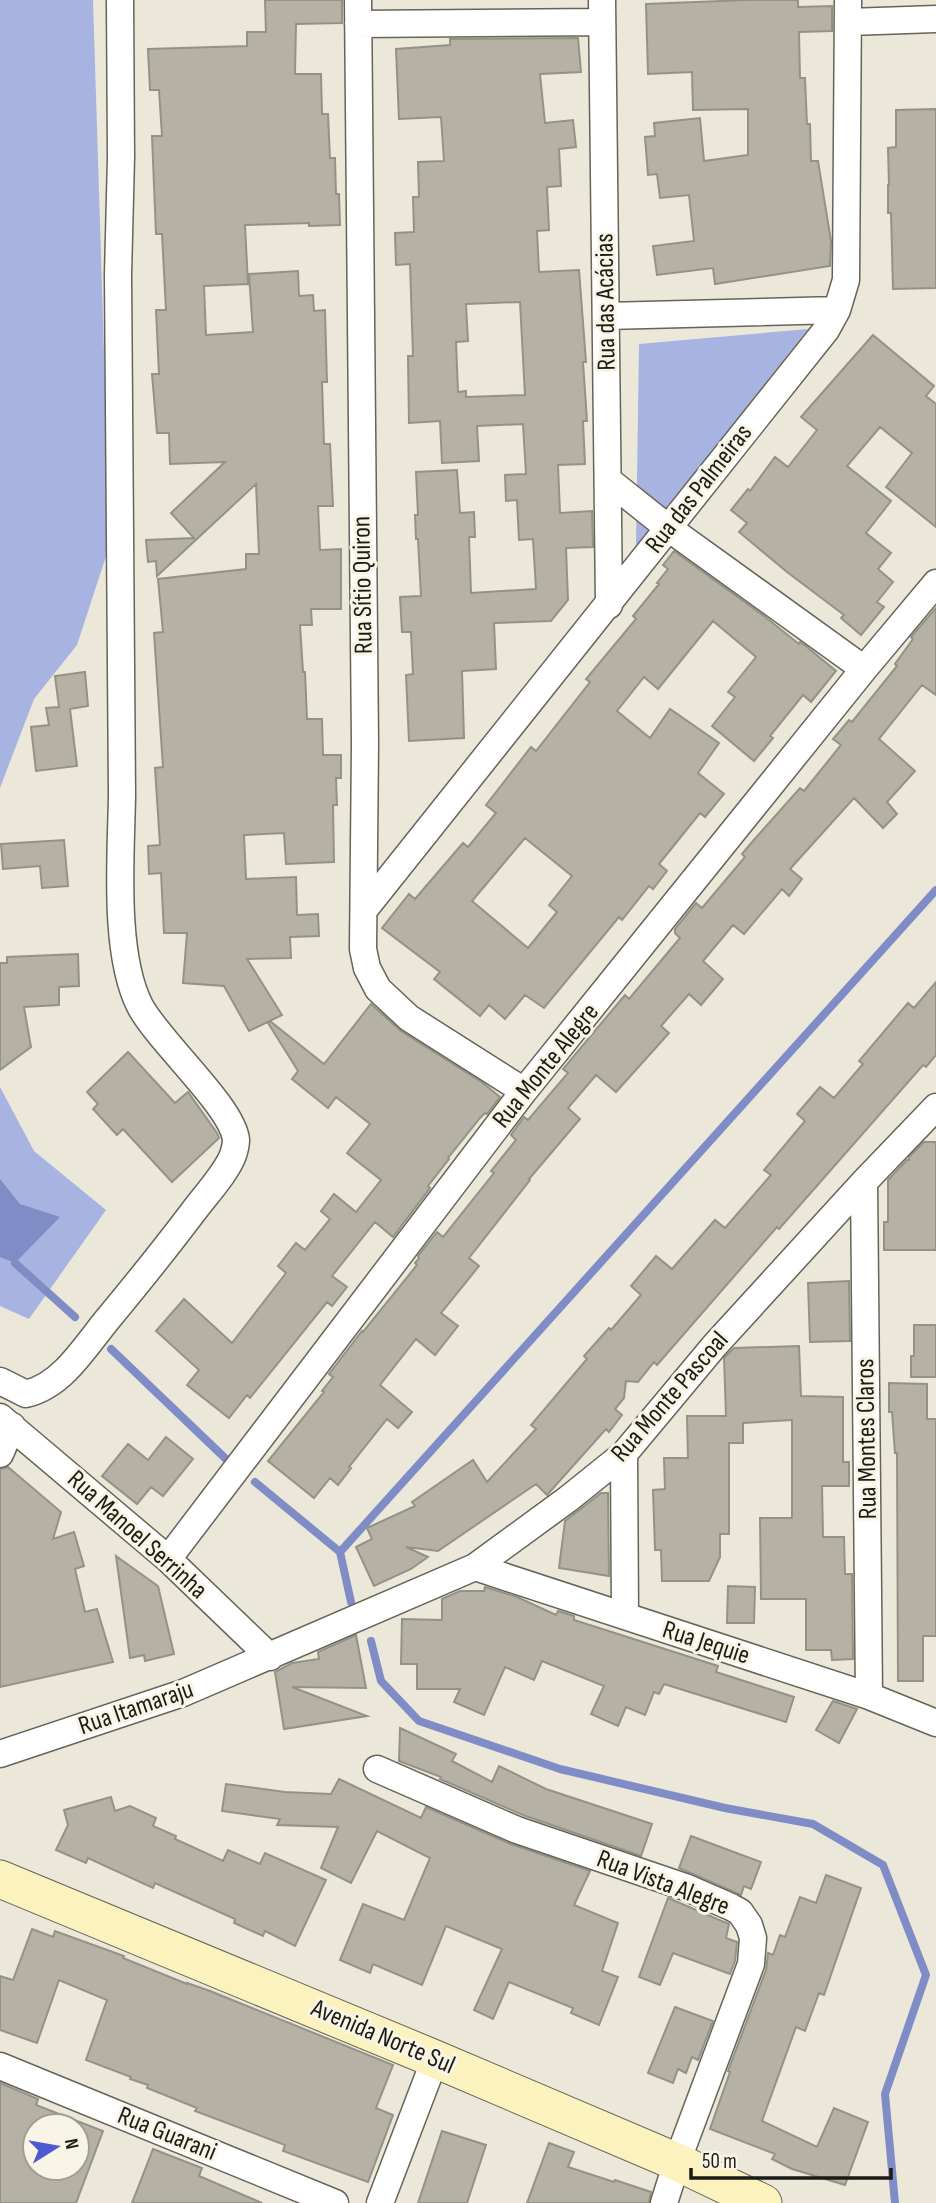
<svg xmlns="http://www.w3.org/2000/svg" width="936" height="2203" font-family="'Sofia Sans Condensed',sans-serif">
<rect width="100%" height="100%" fill="#ebe8da"/>
<path fill="#a7b3e1" d="M0 0H93L110 544 77 645 34 699 0 788Z
M808 329 636 546 639 344Z
M0 1087 34 1151 106 1210 29 1319 0 1306Z"/>
<path fill="#7f8cc6" d="M0 1179 20 1204 60 1217 15 1263 0 1257Z"/>
<g fill="none" stroke-linecap="round" stroke-linejoin="round">
<path stroke="#7f8cc6" stroke-width="8" d="M15 1263 75 1317
M111 1349 226 1459
M255 1482 340 1552 351 1602
M340 1552 936 890
M371 1641 381 1681 419 1721 560 1769 725 1808 813 1824 883 1865 926 1975 885 2094 895 2203"/>
</g>
<path fill="#b5b2a5" stroke="#949285" stroke-width="2" fill-rule="evenodd" d="M265 0H342V23L296 24 295 74H321L322 114H328L330 158H335L336 194H339L340 225 309 226V223L245 225 248 284 204 286 206 335 253 332 249 274 298 271 299 296 313 295 314 311 325 310 327 382H322L324 444H330L333 506H318L320 550 341 549V609H311L312 625H300L303 672H305L307 719H322L323 755H341V778H336L337 805H333L334 862 286 864 284 833 244 835 246 879 296 877 297 915 318 914 319 936 290 937 291 958 247 959 282 1015 249 1031 224 986 183 983 187 933H164L161 873 149 874 148 846 160 845 155 768 163 767 154 633 163 632 158 579 246 569V554H259L256 484 157 576 156 561 148 562 146 540 194 538 171 513 225 462 170 464 169 433H157L152 374H159L156 310H166L162 234H156L152 136H162L159 90H150L148 49 247 46V32H266Z
M746 0H798V7L832 6V31L799 32 800 78H805L807 124H810L811 161H818L831 241 830 266 715 284 713 268 657 275 653 246 694 241 689 195 660 198 657 174 648 175 645 137 655 136 654 123 700 118 704 161 748 155V109L693 110 692 72 648 74 646 4Z
M578 38 581 72 540 74 545 123 573 120 576 147 559 149 561 186 547 187 549 230 537 231 539 272 579 270 586 362H583L587 421H583L585 464 558 465 560 513 592 511 593 547 566 548 568 600 551 621 494 623 496 669 462 671 464 738 409 741 406 675 413 674 411 632H402L400 597 421 596 418 539H416L415 515H418L416 472 457 470 460 513 474 512 475 537H469L471 593 536 589 533 539 519 540 517 500 506 501 505 475 526 474 523 424 477 426 479 461 442 463 440 421 409 423 408 356H413L410 264 396 265 395 233 414 232 413 197H419L418 162 444 161 441 117 399 119 396 49 450 45V39ZM520 302 525 395 466 397V391L458 392 456 342 468 341 466 304Z
M936 109V288L893 289 891 213H888V185H889L888 148 896 147V110Z
M873 335 934 386 926 396 936 404V527L886 487 912 453 880 427 847 466 891 501 866 533 891 553 878 569 893 582 877 602 884 607 861 635 841 618 844 615 787 572 739 532 747 523 731 510 748 489 750 491 775 457 788 467 817 430 801 417Z
M674 551 764 616 799 644 800 642 807 647 836 671 811 702 803 695 770 736 773 738 754 761 712 726 735 697 728 692 756 657 713 621 658 689 644 677 617 711 650 738 670 709 719 743 698 773 724 794 705 817 700 813 659 864 667 871 653 889 649 886 622 920 619 917 544 1008 525 995 505 1019 489 1005 480 1016 434 979 440 972 382 928 409 894 415 899 463 843 468 847 496 813 486 805 531 747 536 751 590 682 586 679 636 619 633 616 659 584 657 583 668 569 663 565ZM525 838 572 876 549 905 557 912 528 948 472 901Z
M936 608V695L922 685 879 739 915 771 887 802 897 814 883 828 854 798 790 869 802 879 789 896 782 889 744 934 733 925 703 961 723 979 701 1005 689 994 661 1026 669 1033 616 1092 596 1075 568 1108 580 1119 529 1179 530 1180 469 1258 479 1266 441 1313 458 1326 435 1355 416 1339 380 1385 412 1412 398 1428 387 1419 349 1467 351 1468 338 1485 330 1478 314 1498 268 1461 324 1392 322 1391 333 1377 329 1374 362 1331 363 1332 417 1265 415 1263 419 1258 418 1256 437 1232 443 1237 494 1173 491 1171 516 1140 511 1135 524 1117 528 1120 568 1073 563 1069 625 995 629 999 680 938 675 933V929L696 903 702 908 745 857 742 854 753 841 800 788 804 791 841 745 833 739 849 720 852 722 897 666 895 664 913 639 911 637Z
M85 672 88 706 70 709 77 766 36 771 31 727 49 725 46 708 59 707 55 676Z
M64 840 68 886 42 888 40 866 3 869 1 844Z
M78 954 79 986 59 987V1005L24 1007 31 1047 0 1070V963H7V957Z
M936 982V1055L926 1067 923 1065 779 1229 777 1227 657 1365 654 1362 638 1382 626 1381 624 1398 615 1409 622 1415 609 1432 606 1429 547 1495 536 1484 438 1551 406 1547 428 1557 411 1569 374 1586 356 1547 372 1539 367 1528 415 1506 412 1502 473 1460 487 1482 536 1429 531 1425 587 1359 584 1356 609 1328 611 1330 641 1295 631 1286 656 1256 672 1269 715 1220 725 1228 771 1175 764 1170 805 1121 797 1114 820 1087 834 1098 863 1064 859 1061 908 1003 914 1008Z
M371 1004 401 1031 483 1083 500 1097 487 1114 485 1113 480 1118 448 1158 449 1159 428 1186 430 1188 393 1237 375 1222 332 1276 347 1287 332 1306 327 1302 250 1398 247 1395 229 1418 187 1385 199 1370 156 1331 184 1299 232 1343 286 1273 278 1266 296 1243 305 1250 330 1219 321 1211 334 1194 356 1212 381 1180 347 1153 370 1124 336 1097 328 1108 292 1079 298 1071 268 1023 270 1021 324 1064Z
M128 1052 175 1103 188 1092 217 1133 219 1138 172 1182 123 1129 117 1135 93 1109 98 1104 87 1092Z
M924 1142H936V1250H884V1222H888V1180L907 1160H909V1157Z
M849 1281 850 1341 810 1342 808 1283Z
M914 1325H936V1377H911V1356H914Z
M799 1346 801 1396 843 1397V1462H849V1486H822L823 1537H844L845 1574H852L853 1659 832 1660 831 1650H806V1599H761L760 1518H792V1420L743 1423V1443H729V1534H720V1557L709 1581H662L661 1550H655L653 1490 665 1489 664 1458H688L687 1416H726L724 1358 734 1348Z
M889 1383 927 1384V1419H936V1636H923V1681H898L897 1453H895L892 1412H889Z
M166 1437 193 1459 163 1496 151 1487 137 1504 102 1476 128 1444 148 1460Z
M8 1467 61 1512 53 1539 74 1532 84 1566 75 1569 85 1612 97 1609 113 1662 0 1687V1469Z
M601 1493H608L609 1576 559 1568 565 1521Z
M116 1556 158 1586 174 1654 145 1661 144 1655 130 1658Z
M728 1586 755 1587 754 1623H727Z
M485 1587 517 1597 556 1615 558 1611 574 1616V1620L718 1666 716 1672 794 1697 786 1722 664 1684 659 1694 654 1692 645 1715 626 1707 618 1726 591 1714 604 1686 542 1661 534 1680 505 1667 484 1715 454 1702 460 1689H417V1664H401L402 1619 442 1620V1599L460 1591H484Z
M356 1635 366 1688 292 1687 367 1716 284 1729 275 1672 292 1663 319 1659 318 1652Z
M833 1701 857 1709 839 1743 816 1730Z
M400 1728 456 1754 452 1761 492 1782 499 1766 546 1789 652 1824 641 1856 523 1815 440 1779 441 1777 399 1761Z
M339 1779 421 1818 426 1807 511 1844 590 1871 574 1905 618 1923 602 1971 618 1977 599 2025 571 2013 573 2008 509 1982 493 2019 474 2010 502 1949 446 1926 422 1985 373 1964 370 1973 340 1960 363 1904 404 1920 430 1858 377 1831 351 1883 321 1868 338 1827 277 1825 280 1819 222 1811 226 1784 285 1792 331 1794Z
M111 1797 115 1811 130 1806 156 1818 153 1826 176 1836 175 1839 223 1861 228 1850 260 1864 265 1853 326 1880 295 1946 265 1931 263 1936 234 1923 235 1919 155 1883 153 1888 88 1858 86 1863 56 1850 68 1825 64 1810Z
M691 1836 761 1862 751 1889 744 1886 741 1895 679 1868Z
M826 1875 861 1888 824 1995 819 1993 805 2031 796 2027 762 2121 817 2147 834 2108 868 2122 845 2185 792 2169 772 2159 775 2154 710 2129 730 2072 728 2071 766 1970 768 1953 773 1955 780 1935 785 1937 800 1897 816 1903Z
M668 1898 729 1924 726 1938 737 1942 735 1961 730 1974 673 1953 660 1985 639 1977Z
M32 1929 53 1937 55 1931 124 1956 123 1958 187 1984V1983L210 1991 393 2065 376 2108 393 2115 368 2182 283 2151 285 2145 195 2111 197 2108 147 2088 148 2085 130 2079 131 2077 86 2060 107 2000 59 1980 37 2043 0 2030V1976L13 1980Z
M675 2007 713 2021 698 2060 692 2057 686 2073 678 2069 673 2083 648 2073Z
M0 2083 38 2099 36 2105 103 2131 76 2203H0ZM35 2126H77V2168H35Z
M442 2131 486 2145 467 2203H418Z
M549 2143 574 2152 568 2167 614 2182 615 2180 651 2192 649 2203H527Z
M153 2149 202 2168 199 2176 262 2203H132Z"/>
<g fill="none" stroke-linecap="round" stroke-linejoin="round">
<defs>
<path id="street" d="M358 0 365 744 363 949 367 968 378 989 409 1018 524 1091
M602 0 609 605
M849 22 936 19
M358 24 602 22
M606 316 837 310
M608 480 667 527 864 669
M364 910 826 330 837 310 846 280 848 0
M864 1182 869 1696
M0 1381 26 1394C42 1390 55 1381 66 1370 81 1355 94 1336 107 1320 136 1285 165 1249 193 1212 204 1197 227 1172 233 1155 234 1152 236 1143 236 1140 233 1107 159 1042 140 1006 113 953 121 856 122 796L118 275 121 157 120 0
M0 1417 168 1559 270 1657
M0 1454 12 1426
M624 1454 625 1615
M168 1559 524 1091 864 669 936 583
M475 1567 869 1696 936 1723
M0 1754 183 1693 475 1567 568 1499 624 1454 715 1345 864 1182 936 1107
M377 1769 517 1830 685 1887 731 1907 740 1912 749 1925 753 1938 751 1964 677 2162 664 2203
M0 2066 335 2203
M380 2203 435 2059"/>
<path id="secondary" d="M0 1879 435 2059 677 2162 763 2203"/>
</defs>
<use href="#street" stroke="#666358" stroke-width="29"/>
<use href="#secondary" stroke="#666358" stroke-width="39"/>
<use href="#street" stroke="#fff" stroke-width="26"/>
<use href="#secondary" stroke="#fcf2be" stroke-width="37"/>
</g>
<g text-anchor="middle" dominant-baseline="central" stroke-width="6" stroke-linejoin="round" paint-order="stroke">
<g font-size="26" fill="#1c1b16" stroke="#f8f5e7">
<text transform="translate(606 302) rotate(-91)">Rua das Acácias</text>
<text transform="translate(699 489) rotate(-52)">Rua das Palmeiras</text>
<text transform="translate(363 585) rotate(-91)">Rua Sítio Quiron</text>
<text transform="translate(546 1066) rotate(-51)">Rua Monte Alegre</text>
<text transform="translate(670 1397) rotate(-49)">Rua Monte Pascoal</text>
<text transform="translate(867 1439) rotate(-91)">Rua Montes Claros</text>
<text transform="translate(137 1535) rotate(42)">Rua Manoel Serrinha</text>
<text transform="translate(706 1643) rotate(18)">Rua Jequie</text>
<text transform="translate(136 1708) rotate(-19)">Rua Itamaraju</text>
<text transform="translate(663 1883) rotate(21)">Rua Vista Alegre</text>
<text transform="translate(383 2037) rotate(23)">Avenida Norte Sul</text>
<text transform="translate(167 2134) rotate(22)">Rua Guarani</text>
</g>
</g>
<g transform="translate(56 2147) rotate(79)"><circle r="33" fill="#f8f5e7" stroke="#a09e93" stroke-width="2"/>
<path d="M0-5L12 26L0 18L-12 26Z" fill="#4d5ad0"/>
<text y="-10" font-size="19" font-weight="bold" text-anchor="middle" fill="#1c1b16">N</text>
</g>
<path d="M691 2168v10h200v-10" fill="none" stroke="#1c1b16" stroke-width="3.5"/>
<text x="702" y="2168" font-size="21" fill="#1c1b16" stroke="#f8f5e7" stroke-width="5" paint-order="stroke">50 m</text>
</svg>
